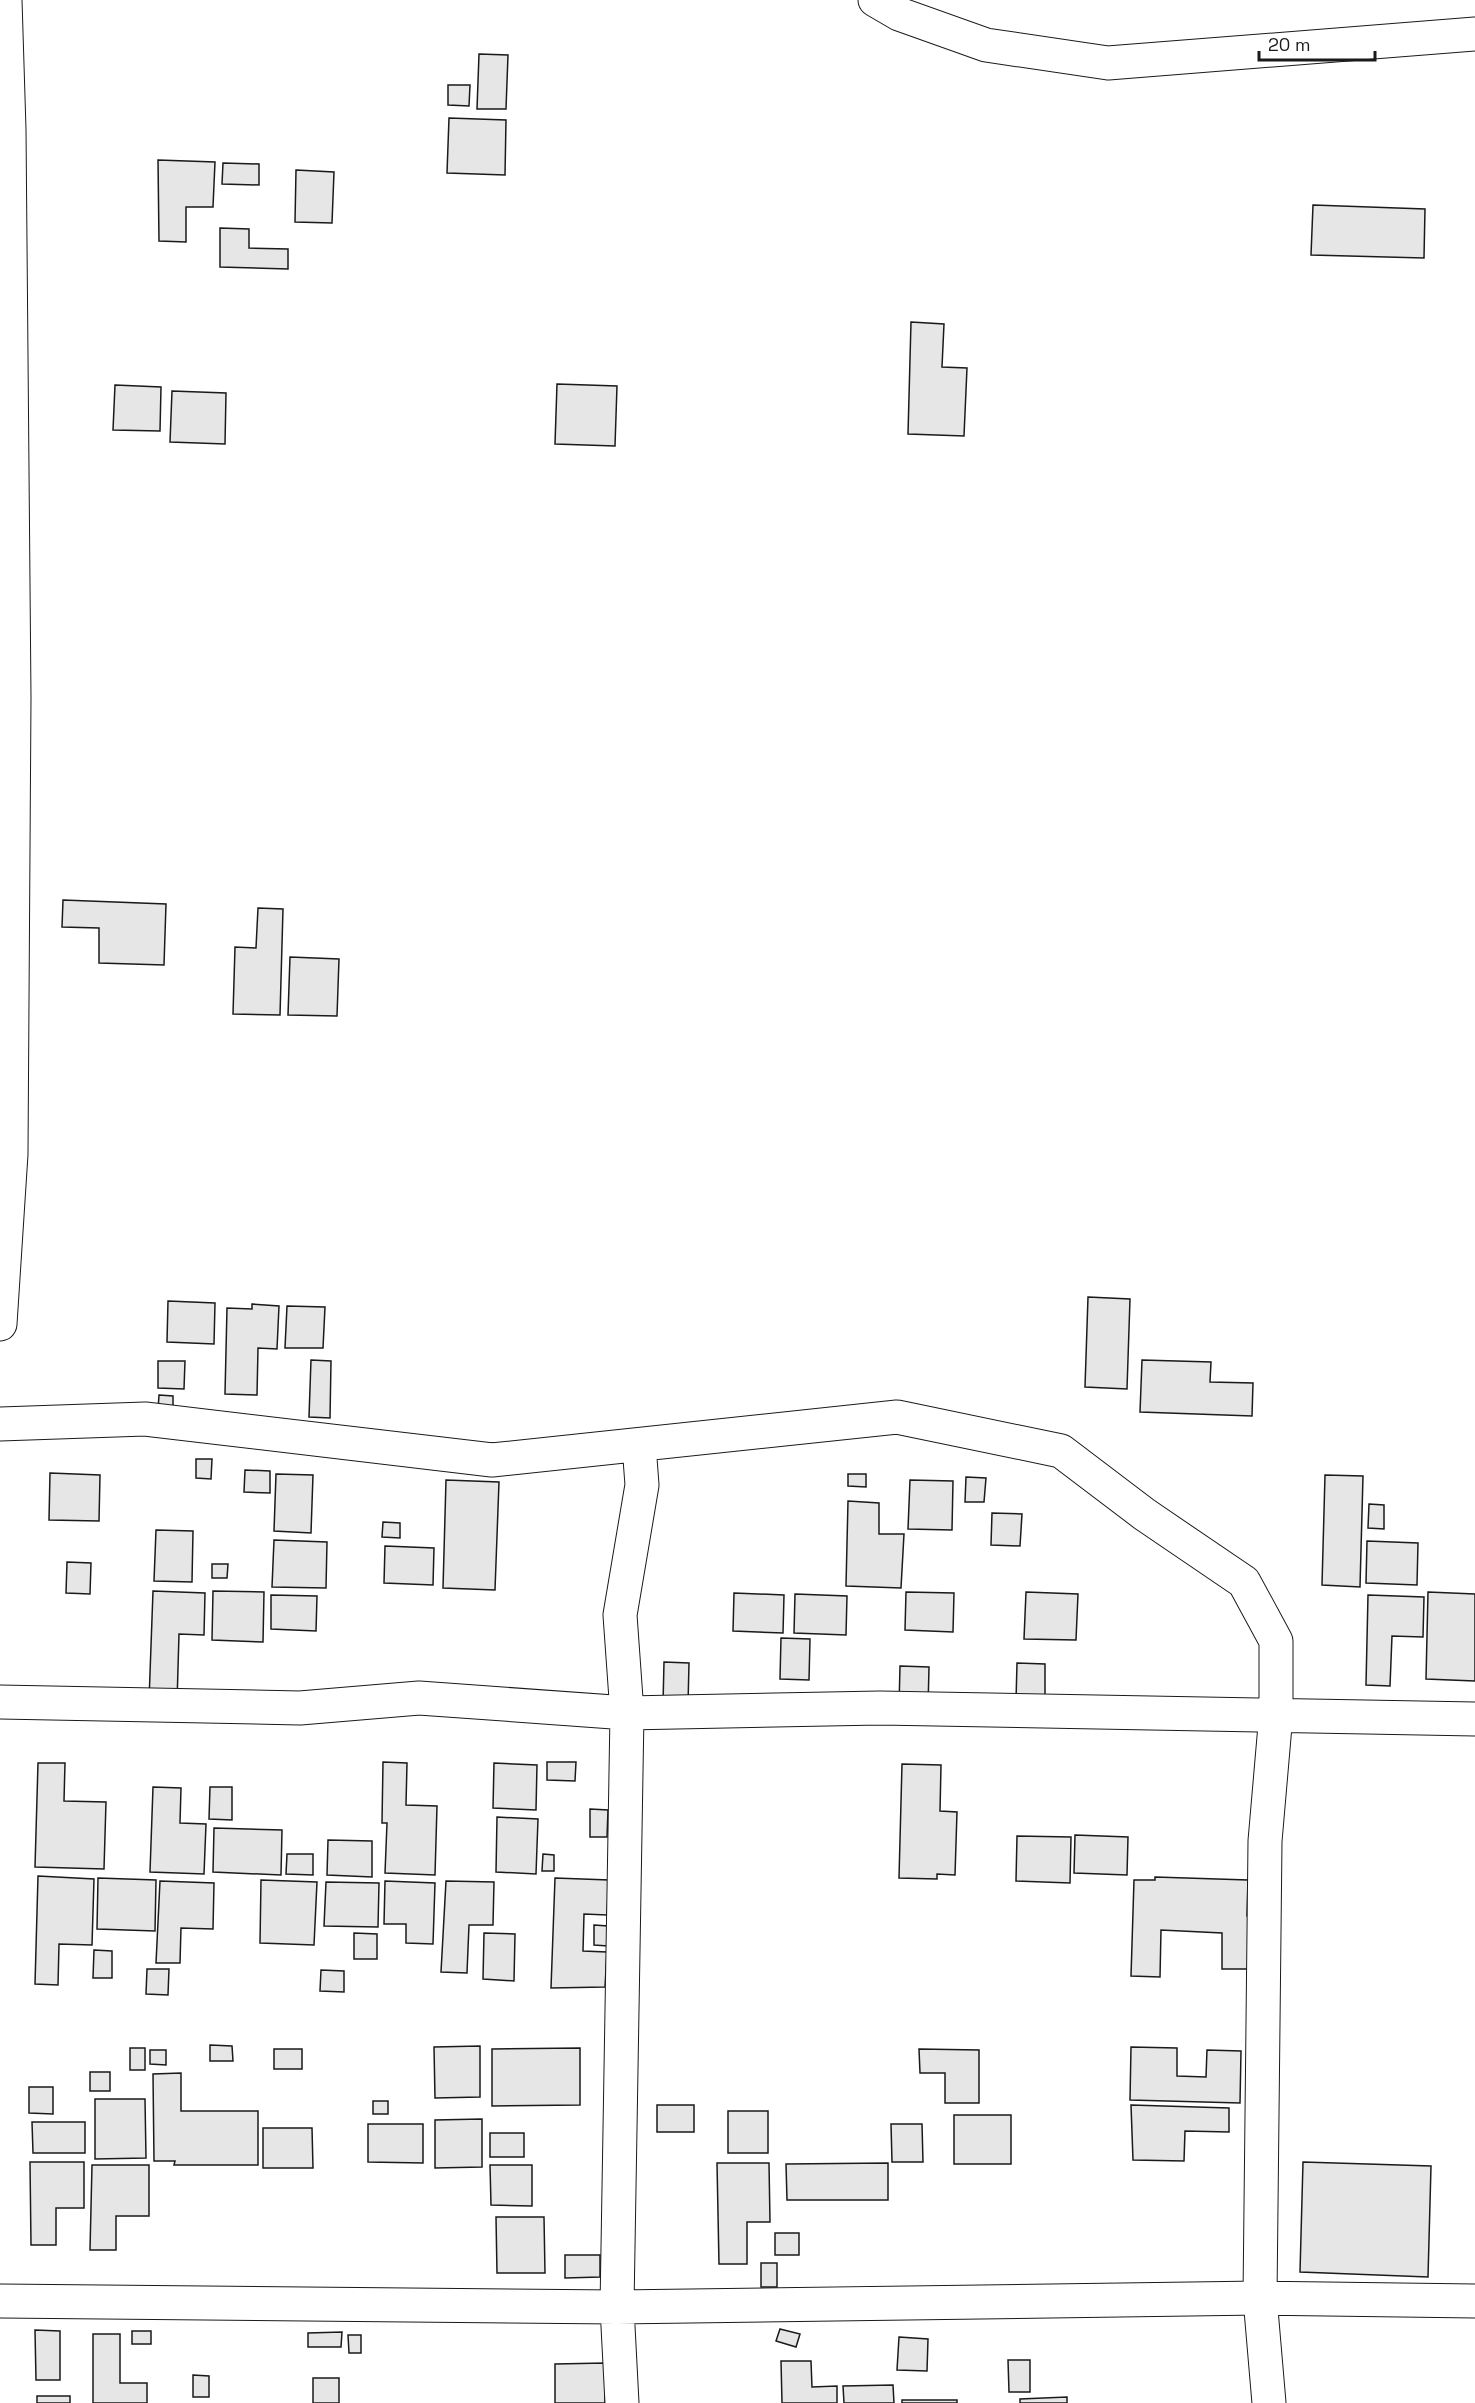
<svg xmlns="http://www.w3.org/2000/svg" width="1475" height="2403" font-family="'Space Grotesk',sans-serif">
<rect width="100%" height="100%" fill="#fff"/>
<path fill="#e6e6e6" stroke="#1a1a1a" stroke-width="1.5" d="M479 54 508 55 506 109H477Z
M448 85H470L469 106 448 105Z
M449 118 506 120 505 175 447 173Z
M158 160 215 162 213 207H186V242L159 241Z
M223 163 259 164V185L222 184Z
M296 170 334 172 332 223 295 222Z
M1313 205 1425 209 1424 258 1311 255Z
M220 228 249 229V248L288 249V269L220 267Z
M911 322 944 324 942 367 967 368 964 436 908 434Z
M557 384 617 386 615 446 555 444Z
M115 385 161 387 160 431 113 430Z
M172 391 226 393 225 444 170 442Z
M63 900 166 904 164 965 99 963V928L62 927Z
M258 908 283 909 280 1015 233 1014 235 947 256 948Z
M290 957 339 959 337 1016 288 1015Z
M1088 1297 1130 1299 1127 1389 1085 1387Z
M168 1301 215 1303 214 1344 167 1342Z
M252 1304 279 1306 277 1349 258 1348 257 1395 225 1394 227 1308 252 1309Z
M287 1306 325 1307 323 1348H285Z
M311 1360 331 1361 330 1418 309 1417Z
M1142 1360 1211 1362 1210 1382 1253 1383 1252 1416 1140 1412Z
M158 1361H185L184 1389 158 1388Z
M159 1395 173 1396V1410H158Z
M196 1459H212L211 1479 196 1478Z
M245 1470 270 1471V1493L244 1492Z
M50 1473 100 1475 99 1521 49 1520Z
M276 1474 313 1475 311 1533 274 1531Z
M848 1474H866V1487L848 1486Z
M1325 1475 1363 1476 1360 1587 1322 1585Z
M966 1477 986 1478 984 1502H965Z
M446 1480 499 1482 495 1590 443 1588Z
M910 1480 953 1481 952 1530 908 1529Z
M848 1501 879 1503V1534H904L901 1588 846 1586Z
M1369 1504 1384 1505V1529L1368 1528Z
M992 1513 1022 1514 1020 1546 991 1545Z
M383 1522 400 1523V1538L382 1537Z
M156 1530 193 1531 192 1582 154 1581Z
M274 1540 327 1542 326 1588 272 1587Z
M1367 1541 1418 1543 1417 1585 1366 1583Z
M385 1546 434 1548 433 1585 384 1583Z
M67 1562 91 1563 90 1594 66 1593Z
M212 1564H228L227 1578H212Z
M153 1591 205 1593 204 1635 179 1634 177 1703 149 1701Z
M213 1591 264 1592 263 1642 212 1640Z
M906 1592 954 1593 953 1632 905 1630Z
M1026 1592 1078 1594 1076 1640 1024 1639Z
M1428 1592 1475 1594V1681L1426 1679Z
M734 1593 784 1595 783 1633 733 1631Z
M795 1594 847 1596 846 1635 794 1633Z
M271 1595 317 1596 316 1631 271 1629Z
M1368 1595 1424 1597 1423 1637 1392 1636 1390 1686 1366 1685Z
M781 1638 810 1639 809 1680 780 1679Z
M664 1662 689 1663 688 1705 663 1704Z
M1017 1663 1045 1664V1702L1016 1701Z
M900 1666 929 1667 928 1708 899 1707Z
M383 1762 407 1763 406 1805 437 1806 435 1875 385 1873 387 1823H382Z
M547 1762H576L575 1781 547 1780Z
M38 1763H65L64 1801 106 1802 104 1869 35 1867Z
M494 1763 537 1765 536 1810 493 1808Z
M902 1764 941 1765 940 1811 957 1812 955 1875 937 1874V1879L899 1878Z
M153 1787 181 1788 180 1823 206 1824 204 1874 150 1872Z
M210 1787H232V1820L209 1819Z
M590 1809 608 1810 607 1837H590Z
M497 1817 538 1819 536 1874 496 1872Z
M214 1828 282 1830 281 1875 213 1872Z
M1075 1835 1128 1837 1127 1875 1074 1873Z
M1017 1836 1071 1837 1070 1883 1016 1881Z
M328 1840 372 1841V1877L327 1875Z
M287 1854H313V1875L286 1874Z
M543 1854 554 1855V1871H542Z
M38 1876 94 1879 92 1945 59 1944 58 1985 35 1984Z
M1155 1877 1248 1880 1247 1916H1253L1252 1969H1222V1933L1161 1930 1160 1977 1131 1976 1134 1880H1155Z
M98 1878 156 1880 155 1931 97 1929Z
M555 1878 609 1880 607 1915 584 1914 583 1951 607 1952 605 1987 551 1988Z
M261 1880 317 1882 314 1945 260 1943Z
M160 1881 214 1883 213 1929 181 1928 180 1963H156Z
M385 1881 435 1883 433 1944 406 1943V1924H384Z
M446 1881 494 1882 493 1925H469L467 1973 441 1972Z
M326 1882 379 1883 378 1927 324 1926Z
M594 1925 608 1926V1946L594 1945Z
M354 1933 377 1934V1959H354Z
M484 1933 515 1934 514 1981 483 1979Z
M94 1950 112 1951V1978H93Z
M147 1969H169L168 1995 146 1994Z
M321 1970 344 1971V1992L320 1991Z
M210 2045 232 2046 233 2061H210Z
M480 2046V2097L435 2098 434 2047Z
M1131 2047 1177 2048V2076L1206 2077 1207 2050 1241 2051 1240 2103 1130 2100Z
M130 2048H145V2070H130Z
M580 2048V2105L492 2106V2049Z
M274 2049H302V2069H274Z
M919 2049 979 2050V2103H945V2073H920Z
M150 2050H166V2065L150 2064Z
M90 2072H110V2091H90Z
M181 2073V2111H258V2165H174L175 2161H154L153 2074Z
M29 2087H53V2114L29 2113Z
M95 2099H145L146 2158 95 2159Z
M373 2101H388V2114H373Z
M657 2105H694V2132H657Z
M1131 2105 1229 2108V2132L1185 2131 1184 2161 1133 2160Z
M728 2111H768V2153H728Z
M954 2115H1011V2164H954Z
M482 2119V2167L435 2168V2120Z
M32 2122H85V2153H33Z
M368 2124H423V2163L368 2162Z
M891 2124H922L923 2162H892Z
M263 2128H312L313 2168H263Z
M490 2133H524V2157H490Z
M30 2162H84V2208H56V2245H31Z
M1303 2162 1431 2166 1428 2277 1300 2272Z
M717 2163H769L770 2222H747V2264H719Z
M888 2163V2200H787L786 2164Z
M92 2165H149V2216H116V2250H90Z
M490 2165H532V2206L491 2205Z
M496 2217H544L545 2273H497Z
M775 2233H799V2255H775Z
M565 2255H600V2277L565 2278Z
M761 2263H777V2287H761Z
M780 2329 800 2334 796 2347 776 2341Z
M35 2330 60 2331V2380H36Z
M132 2331H151V2344H132Z
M342 2332 341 2347H308V2333Z
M93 2334H120V2383H147V2403H93Z
M348 2335H361V2353H349Z
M899 2337 928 2339 927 2371 897 2370Z
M1008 2360H1030V2392H1009Z
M781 2361H811L812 2387 837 2386V2403H782Z
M605 2363V2403H555V2364Z
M193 2375 209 2376V2397H193Z
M313 2378H339V2403H313Z
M893 2385 894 2403H844L843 2386Z
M37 2396H70V2403H37Z
M1067 2397V2403H1020V2399Z
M902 2400H957V2403H902Z"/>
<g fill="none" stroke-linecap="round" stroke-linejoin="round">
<defs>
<path id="minor" d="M875 0 899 14 986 45 1108 63 1475 34
M0 1324 11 1154 14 697 9 129 5 0
M0 1424 145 1419 492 1460 897 1417 1061 1451 1144 1514 1244 1582 1276 1641V1714L1265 1841 1260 2298 1269 2403
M0 1702 300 1708 419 1698 627 1713 880 1708 1475 1719
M0 2301 617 2307 1260 2298 1475 2301
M622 2403 617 2307 627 1713 620 1615 642 1485 639 1445"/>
</defs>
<use href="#minor" stroke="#1a1a1a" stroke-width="35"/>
<use href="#minor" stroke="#fff" stroke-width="33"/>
</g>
<path d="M1259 51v9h116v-9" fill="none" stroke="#1a1a1a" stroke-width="3"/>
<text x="1268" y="51" font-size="18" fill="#1a1a1a" stroke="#ffffff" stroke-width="4.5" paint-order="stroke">20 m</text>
</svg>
